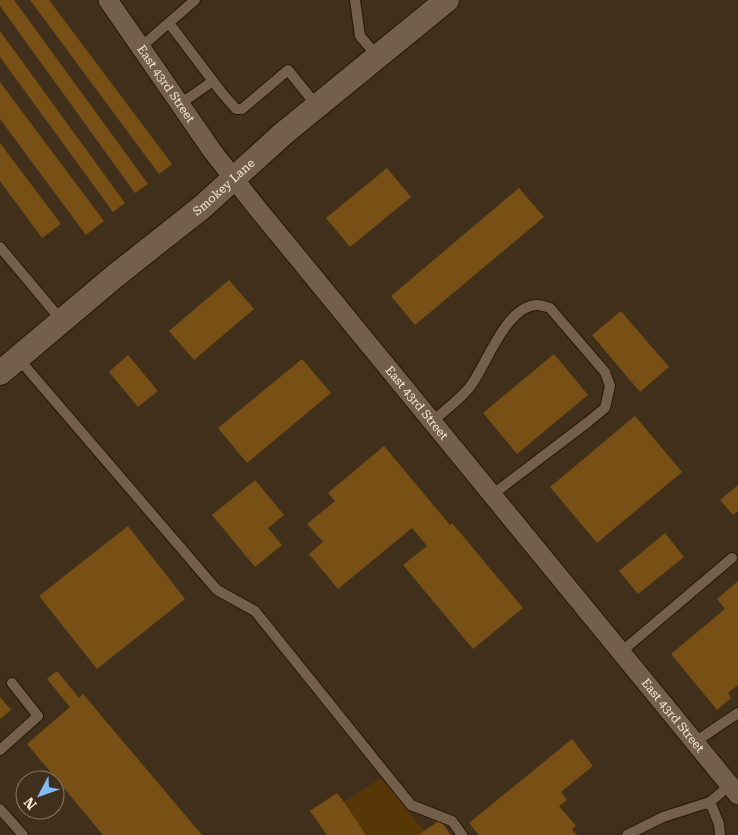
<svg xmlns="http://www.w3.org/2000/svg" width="738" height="835" font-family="'Roboto Serif',serif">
<rect width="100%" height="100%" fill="#402f1a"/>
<path fill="#583707" d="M381 778 424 831 418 835H366L344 802Z"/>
<path fill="#784f15" d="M0 0H14L148 184 135 193 0 6Z
M30 0H49L172 164 159 174Z
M0 31 125 203 113 212 0 57Z
M0 82 104 221 86 235 0 119Z
M0 143 61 224 42 238 0 181Z
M387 168 411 197 350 247 326 218Z
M519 188 544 217 415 325 391 296Z
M229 280 254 309 194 360 169 331Z
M621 311 669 367 640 392 592 335Z
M554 354 588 395 517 454 483 413Z
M128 355 158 391 138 407 109 372Z
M302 359 331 393 247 463 218 428Z
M635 416 682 472 597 543 550 487Z
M384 446 450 525 452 523 523 608 473 649 403 565 427 546 412 528 338 589 309 554 323 542 307 524 335 501 328 493Z
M255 480 284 515 268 528 282 545 255 567 212 515Z
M738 485V511L733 515 720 500Z
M128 526 185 599 97 669 39 596Z
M665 533 684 557 638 594 619 571Z
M738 581V685L728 693 731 698 717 710 671 654 725 609 717 599Z
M57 671 79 698 83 694 202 835H103L27 744 70 707 47 679Z
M0 697 11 710 0 719Z
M572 739 593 766 561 792 567 800 559 806 576 826 572 829 577 835H479L469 823Z
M337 793 344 802 366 835H327L310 811Z
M440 820 451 835H418Z"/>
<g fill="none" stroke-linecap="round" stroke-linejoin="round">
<defs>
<path id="service" d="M355 0 360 36 377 56
M169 23 222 93 236 109H242L288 70 317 106
M141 47 195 0
M180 104 213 81
M0 247 62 321
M18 358 217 590 255 611 411 805 452 821 462 835
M432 422C444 411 459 400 469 388 486 367 506 304 538 305 542 305 546 307 550 308L605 372 610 386 605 408 588 422 492 495
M621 652 732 558
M695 742 738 713
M0 750 38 716 12 683
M0 809 23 835
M627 835 663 817 710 802
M720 835 719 824 710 802 730 785"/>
<g id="minor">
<path id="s1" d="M108 0 213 152 253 203 738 795"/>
</g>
<g id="tertiary">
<path id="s2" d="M0 373 115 276 201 208 284 133 447 0"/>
</g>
</defs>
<use href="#service" stroke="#271603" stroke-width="12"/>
<use href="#minor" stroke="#271603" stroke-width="21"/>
<use href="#tertiary" stroke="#271603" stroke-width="26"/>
<use href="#service" stroke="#74604a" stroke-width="10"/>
<use href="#minor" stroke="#74604a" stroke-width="19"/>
<use href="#tertiary" stroke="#74604a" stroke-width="24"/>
</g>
<g text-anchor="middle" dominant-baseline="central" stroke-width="4.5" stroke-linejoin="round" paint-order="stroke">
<g font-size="12" fill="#f5e9dc" stroke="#402f1a">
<text stroke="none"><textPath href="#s1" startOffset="102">East 43rd Street</textPath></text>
<text stroke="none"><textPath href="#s2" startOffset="291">Smokey Lane</textPath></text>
<text stroke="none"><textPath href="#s1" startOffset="508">East 43rd Street</textPath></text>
<text stroke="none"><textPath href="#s1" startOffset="912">East 43rd Street</textPath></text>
</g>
</g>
<g transform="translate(40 795) rotate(229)"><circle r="24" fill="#402f1a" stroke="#887968"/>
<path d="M0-4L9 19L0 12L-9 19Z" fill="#7ebdf9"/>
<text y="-8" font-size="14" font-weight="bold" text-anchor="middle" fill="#f5e9dc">N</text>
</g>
</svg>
